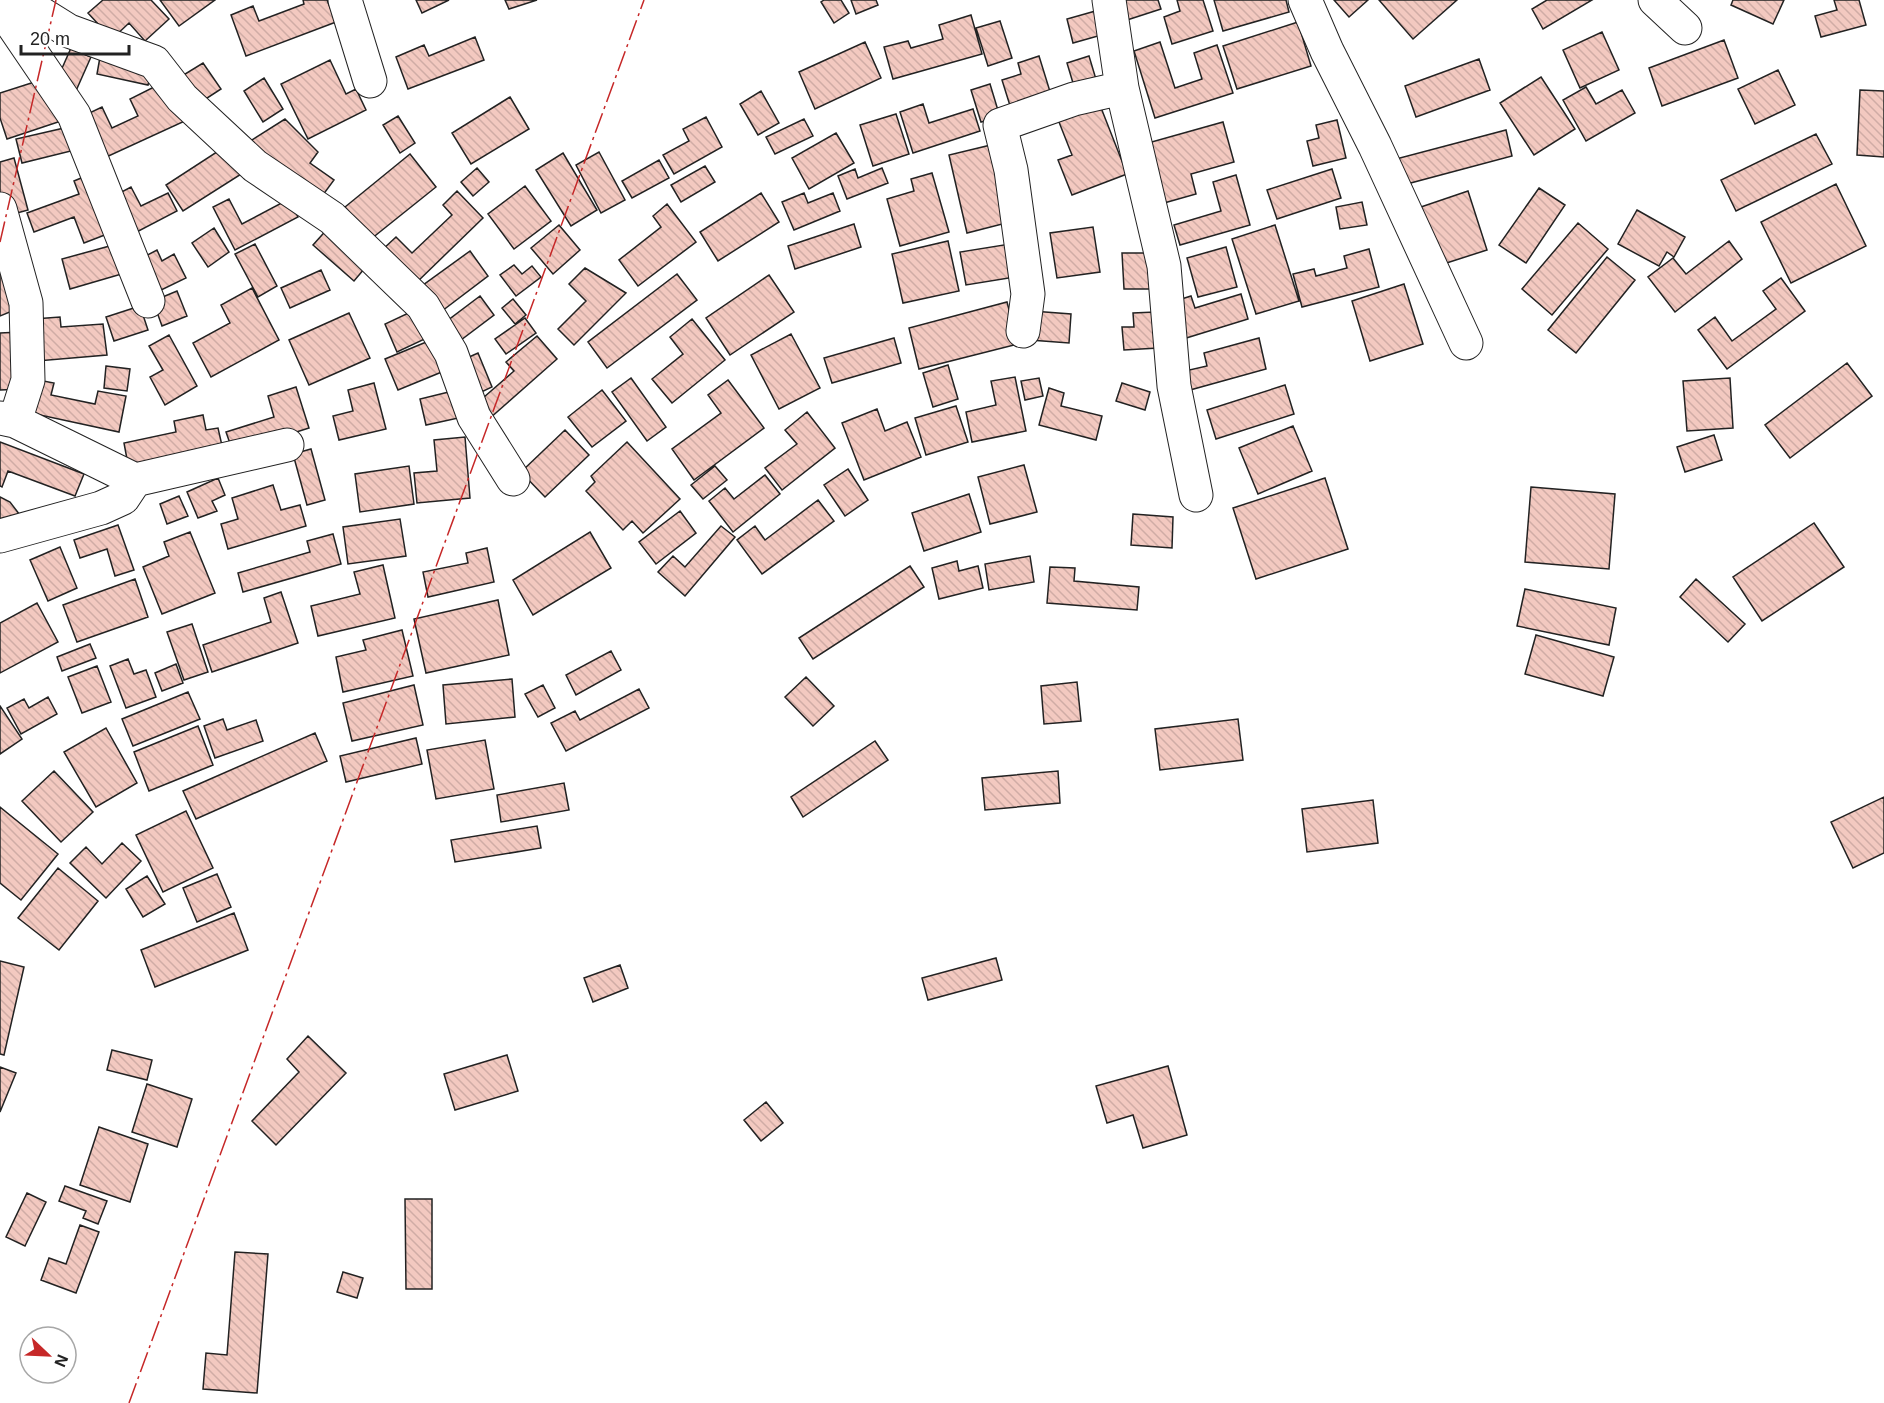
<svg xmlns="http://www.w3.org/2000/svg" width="1884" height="1403" font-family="Arial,sans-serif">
<defs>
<pattern id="building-back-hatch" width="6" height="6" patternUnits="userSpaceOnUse" patternTransform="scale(1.5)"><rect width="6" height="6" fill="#f3c9c0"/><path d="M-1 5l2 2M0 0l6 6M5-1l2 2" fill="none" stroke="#d0aca5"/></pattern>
</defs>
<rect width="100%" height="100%" fill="#fff"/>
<path fill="url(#building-back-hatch)" stroke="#222" stroke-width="1.5" d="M103 0H151L169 19 145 41 129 23 112 39 88 13Z
M160 0H215L179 26Z
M303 0H327L336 22 246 56 231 15 253 6 259 21 304 4Z
M416 0H449L422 13Z
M505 0H537L509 9Z
M824 0H841L849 13 834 23 821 2Z
M851 0H876L878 5 856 14Z
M1120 0H1158L1161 9 1127 20Z
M1177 0H1203L1213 31 1172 44 1164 17 1180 11Z
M1214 0H1286L1289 12 1223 31Z
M1334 0H1368L1349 17Z
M1379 0H1457L1413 39Z
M1547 0H1592L1543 29 1532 9Z
M1733 0H1784L1773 24 1731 5Z
M1834 0H1859L1866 25 1821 37 1815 16 1837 10Z
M1099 10 1105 34 1073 43 1067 19Z
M971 15 982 54 893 79 884 47 908 41 911 48 943 39 939 25Z
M1000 21 1012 58 988 66 976 28Z
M1298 22 1311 66 1237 89 1223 46Z
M1602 32 1619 70 1580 88 1563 50Z
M475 37 484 60 408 89 396 57 424 45 429 56Z
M1724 40 1738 78 1662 106 1649 68Z
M865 42 881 78 815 109 799 72Z
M1160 42 1175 88 1202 79 1194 53 1217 45 1233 93 1155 118 1134 51Z
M71 48 91 57 75 93 55 84Z
M1039 56 1052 98 1012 112 1002 80 1021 74 1018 63Z
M1089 56 1098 86 1076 93 1067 63Z
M100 57 152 69 148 85 97 74Z
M1479 59 1490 90 1416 117 1405 86Z
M330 60 346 94 356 89 366 110 308 139 281 84Z
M203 63 221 89 195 106 177 79Z
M1778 70 1795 105 1755 124 1738 89Z
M1541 77 1575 129 1534 155 1500 103Z
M47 78 61 121 7 139 0 118V93Z
M264 78 283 109 263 122 244 91Z
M160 84 187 120 102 159 83 116 102 107 112 128 138 116 130 99Z
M990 84 1000 117 981 122 971 90Z
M1586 87 1596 104 1622 90 1635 113 1586 141 1563 100Z
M1860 90 1884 91V157L1857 155Z
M761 91 779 123 758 135 740 104Z
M510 97 529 129 471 164 452 133Z
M1098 100 1127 174 1072 195 1058 160 1072 155 1057 117Z
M923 104 929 123 973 109 980 131 913 153 900 112Z
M896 114 909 154 873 166 860 125Z
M398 116 415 143 400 153 383 125Z
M706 117 722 147 674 174 663 155 689 141 683 129Z
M285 119 318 152 310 163 334 180 317 203 241 147Z
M804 119 813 136 775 154 766 137Z
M1337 120 1346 158 1313 166 1307 141 1319 138 1316 125Z
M1223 122 1234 162 1191 174 1196 194 1164 203 1148 143Z
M73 126 79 149 22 163 16 139Z
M1506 130 1512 156 1403 185 1396 159Z
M836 133 854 163 809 189 792 158Z
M1816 134 1832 164 1736 211 1721 180Z
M229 144 246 171 183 211 166 185Z
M995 144 1014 221 967 233 949 155Z
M599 152 625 200 601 213 576 165Z
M563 153 597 210 571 226 536 170Z
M410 154 436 187 371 239 345 207Z
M14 158 28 210 6 216 0 192V162Z
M659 160 669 178 632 198 622 181Z
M705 166 715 182 681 202 671 185Z
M477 168 489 182 473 196 461 182Z
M882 168 888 183 847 199 838 176 855 169 858 178Z
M1332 169 1341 198 1277 219 1267 190Z
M93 173 115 231 84 243 74 217 34 232 27 213 79 194 74 181Z
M932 173 949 232 900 246 887 199 914 191 911 179Z
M1236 175 1250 225 1180 245 1174 225 1221 211 1213 182Z
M1836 184 1866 246 1791 283 1761 222Z
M525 186 551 221 514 249 488 214Z
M131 187 141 206 168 193 177 211 131 235 112 197Z
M1539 188 1565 205 1526 263 1499 245Z
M457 191 483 218 414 285 381 251 396 237 412 253 452 215 443 205Z
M1468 191 1487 250 1434 267 1415 209Z
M761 193 779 222 718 261 700 232Z
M804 193 808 203 833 193 840 211 794 230 782 202Z
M229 199 242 224 289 199 298 217 235 250 213 207Z
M1362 202 1367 225 1340 229 1336 207Z
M667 204 696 242 638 286 619 260 661 227 653 216Z
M1637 210 1685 237 1674 257 1667 252 1659 266 1618 244Z
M1578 223 1608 249 1552 315 1522 289Z
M854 224 861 247 795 269 788 246Z
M559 225 580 250 553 274 531 248Z
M1275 225 1299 301 1256 314 1232 239Z
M330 226 370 262 354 281 313 245Z
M1093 227 1100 272 1057 278 1050 233Z
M214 228 229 252 208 267 192 243Z
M948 241 959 291 903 303 892 254Z
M1729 241 1742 259 1675 312 1648 277 1673 258 1686 274Z
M1016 243 1021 276 966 285 960 252Z
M117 244 125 273 70 289 62 259Z
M255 244 277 286 258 297 235 254Z
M1226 247 1237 287 1198 297 1187 258Z
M1369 249 1379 287 1302 307 1293 274 1314 269 1316 276 1347 268 1344 256Z
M157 250 162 261 174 254 186 278 155 293 138 260Z
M470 251 488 276 438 314 419 288Z
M1122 253H1149L1150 289H1124Z
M1607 257 1635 280 1576 353 1548 330Z
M514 265 522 274 532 266 541 277 516 296 500 275Z
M0 268 17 309 0 316Z
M585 268 626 293 574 345 558 329 586 301 569 284Z
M321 270 330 290 290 308 281 288Z
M677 274 697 300 607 368 588 342Z
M769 275 794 312 730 355 706 318Z
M1781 278 1805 311 1727 369 1698 330 1715 317 1732 341 1776 309 1763 291Z
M1404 284 1423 344 1370 361 1352 301Z
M252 288 279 340 211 377 193 343 230 323 221 305Z
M177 291 187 316 162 326 153 301Z
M1241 294 1248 319 1183 339 1172 302 1191 296 1195 308Z
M480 296 494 315 457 343 443 324Z
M513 299 526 315 515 324 502 308Z
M1007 302 1018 344 919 369 909 328Z
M140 306 148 330 114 341 106 317Z
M417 309 429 337 397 352 385 324Z
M1032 311 1071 314 1069 343 1030 340Z
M1155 312 1158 348 1124 350 1122 327H1134L1133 313Z
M349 313 370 358 309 385 289 340Z
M60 317 61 327 103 324 107 355 37 361 34 319Z
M525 318 536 333 506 354 495 339Z
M692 319 725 360 672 403 652 379 683 354 670 337Z
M20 332 23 389 0 390V333Z
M791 334 820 388 779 409 751 355Z
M169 335 197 386 165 405 150 377 163 370 149 346Z
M537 336 557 359 489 419 476 404 514 371 506 362Z
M436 338 449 369 398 390 385 359Z
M894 338 901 363 832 383 824 358Z
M1259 338 1266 369 1190 390 1185 371 1207 366 1204 353Z
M478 353 492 387 473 396 458 362Z
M1847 363 1872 396 1790 458 1765 425Z
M948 365 958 399 933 407 923 373Z
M106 366 130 369 127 391 104 388Z
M1015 377 1026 431 972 442 966 412 996 405 991 381Z
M631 378 666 427 647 441 612 392Z
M1039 378 1043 396 1025 400 1021 381Z
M1730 378 1733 428 1687 431 1683 381Z
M33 379 54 383 51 395 95 404 98 391 126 396 119 432 26 412Z
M728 380 764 428 694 480 672 449 721 413 708 395Z
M374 383 386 429 339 440 333 416 353 411 348 390Z
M1122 383 1150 392 1145 410 1116 401Z
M1285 385 1294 414 1216 439 1207 410Z
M296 387 309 428 233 452 226 432 274 417 268 396Z
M1049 388 1064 393 1061 406 1102 416 1096 440 1039 425Z
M457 390 463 417 426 425 420 399Z
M602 390 626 421 592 447 568 417Z
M956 406 968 442 926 455 915 418Z
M877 409 885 431 907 422 921 457 864 480 842 423Z
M807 412 835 448 782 490 765 468 797 444 785 430Z
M203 415 206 430 218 428 223 450 129 470 124 443 176 432 174 421Z
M1293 426 1312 471 1258 494 1239 448Z
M565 430 589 455 545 497 521 472Z
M1714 435 1722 460 1685 472 1677 447Z
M465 437 470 498 417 503 414 473 437 471 434 440Z
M0 442 84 474 75 496 8 471 2 487 0 486Z
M627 442 680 499 643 533 632 521 623 530 586 491 595 482 591 476Z
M311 449 325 500 307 505 293 454Z
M1024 465 1037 512 990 524 978 477Z
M409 466 414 504 360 512 355 474Z
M715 466 727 480 703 499 691 485Z
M848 469 868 500 845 516 824 485Z
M765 475 780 494 733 532 709 501 725 488 734 499Z
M218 478 225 495 212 501 217 511 198 518 187 492Z
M1325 478 1348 549 1256 579 1233 508Z
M273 485 281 510 300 505 306 526 228 549 221 524 238 519 232 498Z
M1531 487 1615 494 1609 569 1525 562Z
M969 494 981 532 924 551 912 513Z
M179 496 188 516 167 524 160 504Z
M0 497 10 502 26 523 0 527Z
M818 500 834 521 762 574 737 540 755 526 765 540Z
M680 511 696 533 656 564 639 542Z
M1133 514 1173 517 1172 548 1131 545Z
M400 519 406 556 348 564 343 527Z
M1814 523 1844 567 1762 621 1733 577Z
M118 525 134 570 115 576 107 549 80 558 74 540Z
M721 526 735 537 685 596 658 572 673 556 685 567Z
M190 532 215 593 162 614 143 567 169 556 164 542Z
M590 532 611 568 533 615 513 580Z
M333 534 341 564 243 592 238 573 310 552 307 541Z
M60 547 77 588 48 601 30 560Z
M487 548 494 582 428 597 423 572 468 563 466 553Z
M1030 556 1034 582 989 590 985 564Z
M957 561 959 571 978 566 983 588 939 599 932 568Z
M383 565 395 618 318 636 311 606 360 594 354 572Z
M910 566 924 587 813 659 799 638Z
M1050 567 1075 568 1074 581 1139 587 1137 610 1047 603Z
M135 579 148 617 77 642 63 605Z
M1696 579 1745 624 1728 642 1680 597Z
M1525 589 1616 608 1609 645 1517 626Z
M281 592 298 643 212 672 203 645 271 622 264 598Z
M498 600 509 655 426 673 414 619Z
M37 603 58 642 0 673V623Z
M192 624 208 672 184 680 167 632Z
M402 630 413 676 343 692 336 657 366 650 363 640Z
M1536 635 1614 657 1603 696 1525 674Z
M90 644 96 658 62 671 57 657Z
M611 651 621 670 576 695 566 675Z
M128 659 134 674 146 670 156 697 126 708 110 666Z
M176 664 183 683 162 691 155 673Z
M97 666 111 702 82 713 68 677Z
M806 677 834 706 813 726 785 697Z
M512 679 515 717 446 724 443 685Z
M1077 682 1081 721 1044 724 1041 686Z
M414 685 423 725 352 741 343 703Z
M543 685 555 708 538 717 525 694Z
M639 689 649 708 566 751 551 723 575 711 580 720Z
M188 692 200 719 133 746 122 719Z
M48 697 57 714 21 734 7 708 24 699 29 708Z
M0 706 22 739 0 754Z
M223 719 227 730 256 720 263 741 215 758 204 726Z
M1238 719 1243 760 1160 770 1155 729Z
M198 726 213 765 149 791 134 752Z
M106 728 137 783 96 807 64 752Z
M315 733 327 761 196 819 183 791Z
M416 738 422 764 346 782 340 756Z
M485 740 494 789 436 799 427 750Z
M875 741 888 760 803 817 791 797Z
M54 771 93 812 61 842 22 801Z
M1058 771 1060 803 985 810 982 778Z
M564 783 569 810 501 822 497 795Z
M1884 797V853L1853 868 1831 822Z
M1373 800 1378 843 1307 852 1302 809Z
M0 807 58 854 21 900 0 883Z
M186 811 213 868 163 892 136 835Z
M537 826 541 848 455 862 451 840Z
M122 843 141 861 106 898 70 863 86 847 102 864Z
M58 868 98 901 59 950 18 918Z
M217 874 231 907 197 922 183 888Z
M147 876 165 904 143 917 126 889Z
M234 913 248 950 155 987 141 950Z
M996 958 1002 980 928 1000 922 978Z
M0 961 24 967 4 1055 0 1054Z
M620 965 628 988 593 1002 584 978Z
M308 1036 346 1073 276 1145 252 1121 299 1072 287 1059Z
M112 1050 152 1060 147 1080 107 1070Z
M507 1055 518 1091 455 1110 444 1074Z
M1168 1066 1187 1135 1143 1148 1133 1115 1107 1123 1096 1086Z
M0 1067 16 1073 0 1112Z
M147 1084 192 1099 177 1147 132 1132Z
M766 1102 783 1123 761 1141 744 1120Z
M99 1127 148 1144 130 1202 80 1185Z
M65 1186 107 1201 98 1224 83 1218 86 1211 59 1201Z
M27 1193 46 1202 25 1246 6 1237Z
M405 1199H432V1289H406Z
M80 1225 99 1232 76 1293 41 1280 49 1258 66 1264Z
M235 1252 268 1254 257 1393 203 1389 206 1353 227 1355Z
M343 1272 363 1278 357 1298 337 1292Z"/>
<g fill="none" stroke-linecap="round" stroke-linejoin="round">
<defs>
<path id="minor" d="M19 0 69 31 154 62 182 98 255 166 332 218 423 306 451 353 474 417 513 479
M345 0 370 81
M1109 0 1122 88 1164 266 1174 386 1196 495
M1305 0 1327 51 1375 146 1466 343
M1655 0 1685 28
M0 6 74 115 148 301
M0 209 26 303 28 380 15 421
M1023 331 1028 294 1011 170 1000 125 1074 99 1122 88
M0 418 15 421 135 480 287 445
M0 536 101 508 123 498 135 480"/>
</defs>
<use href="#minor" stroke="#222" stroke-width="35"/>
<use href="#minor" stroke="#fff" stroke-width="33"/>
<path stroke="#c62828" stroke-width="1.5" stroke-dasharray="21 4.5 3 4.5" stroke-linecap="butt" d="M0 242 56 0
M129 1403 644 0"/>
</g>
<g transform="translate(48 1355) rotate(113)"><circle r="28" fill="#ffffff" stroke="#a7a7a7" stroke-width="1.5"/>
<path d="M0-4.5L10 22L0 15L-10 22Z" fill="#c62828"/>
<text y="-9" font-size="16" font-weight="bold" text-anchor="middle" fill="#222222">N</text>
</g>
<path d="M21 45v9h108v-9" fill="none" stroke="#222222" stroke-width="3"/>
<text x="30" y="45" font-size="18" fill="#222222" stroke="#ffffff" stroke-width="4.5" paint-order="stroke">20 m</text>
</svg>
